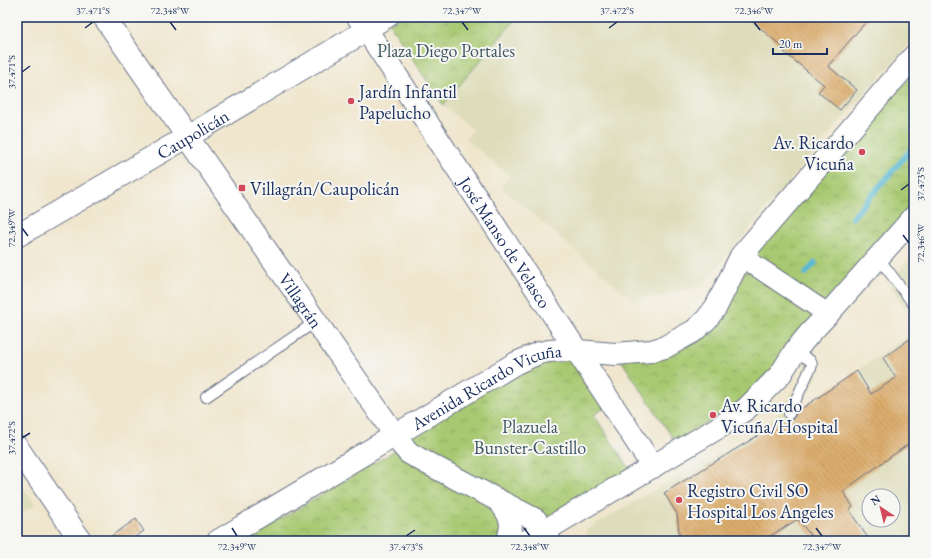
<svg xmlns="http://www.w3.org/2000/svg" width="931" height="558" font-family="'EB Garamond',serif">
<defs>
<pattern id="park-crowns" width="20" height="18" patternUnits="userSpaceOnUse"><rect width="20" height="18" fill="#a8c971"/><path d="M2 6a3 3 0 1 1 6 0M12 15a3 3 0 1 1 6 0" fill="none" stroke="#88a460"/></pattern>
<pattern id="building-back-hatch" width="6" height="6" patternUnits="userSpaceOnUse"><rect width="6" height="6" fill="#ddad6d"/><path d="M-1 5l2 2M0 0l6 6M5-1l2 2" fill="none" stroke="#b28d5d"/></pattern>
</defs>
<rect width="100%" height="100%" fill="#f6f6f2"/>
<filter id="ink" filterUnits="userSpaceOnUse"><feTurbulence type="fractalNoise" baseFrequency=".025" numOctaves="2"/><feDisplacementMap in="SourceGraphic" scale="8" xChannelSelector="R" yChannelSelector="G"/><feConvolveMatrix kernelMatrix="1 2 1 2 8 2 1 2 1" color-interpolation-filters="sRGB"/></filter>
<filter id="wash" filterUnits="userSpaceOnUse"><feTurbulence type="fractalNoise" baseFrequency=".012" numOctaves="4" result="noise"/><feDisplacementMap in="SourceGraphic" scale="16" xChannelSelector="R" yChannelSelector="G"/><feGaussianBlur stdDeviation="0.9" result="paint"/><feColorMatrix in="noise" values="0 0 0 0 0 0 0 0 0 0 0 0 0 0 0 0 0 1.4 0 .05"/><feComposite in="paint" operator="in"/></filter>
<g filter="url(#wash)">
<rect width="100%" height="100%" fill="#f0e6ce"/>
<path fill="#deddbb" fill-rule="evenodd" d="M517 17H914V39L841 120 701 286 634 301 501 187 509 176 466 139 473 130 443 105Z
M914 253V322L888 283Z
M914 332V541H584L588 529 668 482 727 450 756 432 770 421 777 415 784 405 802 376 804 369 803 360 819 358 820 366 819 375 804 398 802 408ZM869 496H893V520H869Z
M17 479 35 505 17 516Z"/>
<path fill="url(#park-crowns)" stroke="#627c68" d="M402 17H517L443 105 389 23Z
M914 73V208L757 390 676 443 619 357 682 342 743 265Z
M574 355 607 406 594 415 632 473 543 525 401 435 517 367Z
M401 447 501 508V541H244Z"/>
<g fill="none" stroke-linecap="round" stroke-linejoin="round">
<path stroke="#55b7d3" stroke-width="5.5" d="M852 218 914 146
M806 273 815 263"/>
</g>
<g id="blocks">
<path fill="url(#building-back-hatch)" d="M747 17H870L828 66 857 90 840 110 818 92 824 85 784 52 786 50Z
M914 336V440L843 491 853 507 849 510 870 541H815L798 519 762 541H680L677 514 664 493 785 419 789 420H792L798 411 857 371 871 394 896 378 883 358Z
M136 519 144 531 129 541H104Z"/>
</g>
</g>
<g filter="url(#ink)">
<use href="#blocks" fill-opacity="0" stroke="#666f85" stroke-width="1"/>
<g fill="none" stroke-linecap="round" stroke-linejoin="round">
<defs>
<path id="lane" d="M878 257 914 305
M206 397 315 322
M789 414 812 365 811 361 801 355 800 351 802 347"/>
<path id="street" d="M367 30 388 17
M741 256 828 314"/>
<g id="secondary">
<path id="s1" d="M358 17 653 467"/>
<path id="s2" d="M17 236 187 137 367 30"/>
<path d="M17 447 81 541"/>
</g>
<g id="primary">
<path id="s3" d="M104 17 402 445 409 453 423 461 536 520 550 541"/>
<path d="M498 500C510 514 515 524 507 541"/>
<path id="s4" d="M218 541 516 363 539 353 549 351 564 350 615 354 651 351 665 347 694 331 706 320 716 307 741 256 914 56"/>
<path d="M527 541 721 426 746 409 780 375 795 351 810 333 828 314 914 217"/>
</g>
</defs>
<use href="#lane" stroke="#666f85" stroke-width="12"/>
<use href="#street" stroke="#666f85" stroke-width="22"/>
<use href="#secondary" stroke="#666f85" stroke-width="24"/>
<use href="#primary" stroke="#666f85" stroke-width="24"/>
<use href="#lane" stroke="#fff" stroke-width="10"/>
<use href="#street" stroke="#fff" stroke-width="20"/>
<use href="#secondary" stroke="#fff" stroke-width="22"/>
<use href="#primary" stroke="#fff" stroke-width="22"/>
</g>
</g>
<path fill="none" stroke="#1b2f5e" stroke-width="1.5" d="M170 22 176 30M462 22 468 30M754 22 760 30M85 28 93 22M609 28 617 22M22 72 30 66M901 190 909 184M22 228 28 236M903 235 909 243M22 438 30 433M232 528 237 536M524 528 530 536M816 528 822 536M406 536 415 530"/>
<g fill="#d1495b" stroke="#f6f6f2" stroke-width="1.5">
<circle cx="351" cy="101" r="4"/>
<circle cx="862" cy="152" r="4"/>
<rect x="238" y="184" width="8" height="8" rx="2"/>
<circle cx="713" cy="415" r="4"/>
<circle cx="679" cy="500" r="4"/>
</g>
<g text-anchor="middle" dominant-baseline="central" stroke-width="4" stroke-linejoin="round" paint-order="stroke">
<g font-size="18" fill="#3e5663" stroke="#f6f6f2">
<text x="446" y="50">Plaza Diego Portales</text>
<text x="530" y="426">Plazuela<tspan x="530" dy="21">Bunster-Castillo</tspan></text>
</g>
<g font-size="18" fill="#1b2f5e" stroke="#f6f6f2" text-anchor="start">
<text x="359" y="91">Jardín Infantil<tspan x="359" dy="21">Papelucho</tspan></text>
<text x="854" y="142" text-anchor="end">Av. Ricardo<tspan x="854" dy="21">Vicuña</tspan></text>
<text x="250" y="188">Villagrán/Caupolicán</text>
<text x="721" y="405">Av. Ricardo<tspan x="721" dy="21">Vicuña/Hospital</tspan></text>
<text x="687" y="490">Registro Civil SO<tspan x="687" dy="21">Hospital Los Angeles</tspan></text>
</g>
<g font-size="18" fill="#1b2f5e" stroke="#f6f6f2">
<text stroke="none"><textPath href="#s2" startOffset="203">Caupolicán</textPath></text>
<text stroke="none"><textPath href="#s1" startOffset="269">José Manso de Velasco</textPath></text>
<text stroke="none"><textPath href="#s3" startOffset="345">Villagrán</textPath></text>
<text stroke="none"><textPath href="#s4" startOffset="311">Avenida Ricardo Vicuña</textPath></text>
</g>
</g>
<rect width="931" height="558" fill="none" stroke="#f6f6f2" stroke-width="44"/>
<g transform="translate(881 508) rotate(325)"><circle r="19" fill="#f6f6f2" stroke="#9ea6b7"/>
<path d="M0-3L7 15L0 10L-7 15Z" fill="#d1495b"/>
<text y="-6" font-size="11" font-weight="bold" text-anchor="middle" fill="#1b2f5e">N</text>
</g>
<path d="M773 48v6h54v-6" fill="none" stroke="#1b2f5e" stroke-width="2"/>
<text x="779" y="48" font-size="12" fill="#1b2f5e" stroke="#f6f6f2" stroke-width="3" paint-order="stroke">20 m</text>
<rect x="22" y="22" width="887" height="514" fill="none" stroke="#1b2f5e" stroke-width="1.5"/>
<g font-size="10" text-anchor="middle" fill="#1b2f5e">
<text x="93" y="14">37.471°S</text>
<text x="170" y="14">72.348°W</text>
<text x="462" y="14">72.347°W</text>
<text x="617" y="14">37.472°S</text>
<text x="754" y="14">72.346°W</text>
<text transform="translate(11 72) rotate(-90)" y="4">37.471°S</text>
<text transform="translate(920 184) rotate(-90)" y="4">37.473°S</text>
<text transform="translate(11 228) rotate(-90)" y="4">72.349°W</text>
<text transform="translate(920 243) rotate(-90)" y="4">72.346°W</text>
<text transform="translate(11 438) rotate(-90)" y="4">37.472°S</text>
<text x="237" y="550">72.349°W</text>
<text x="406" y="550">37.473°S</text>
<text x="530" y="550">72.348°W</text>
<text x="822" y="550">72.347°W</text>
</g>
</svg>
